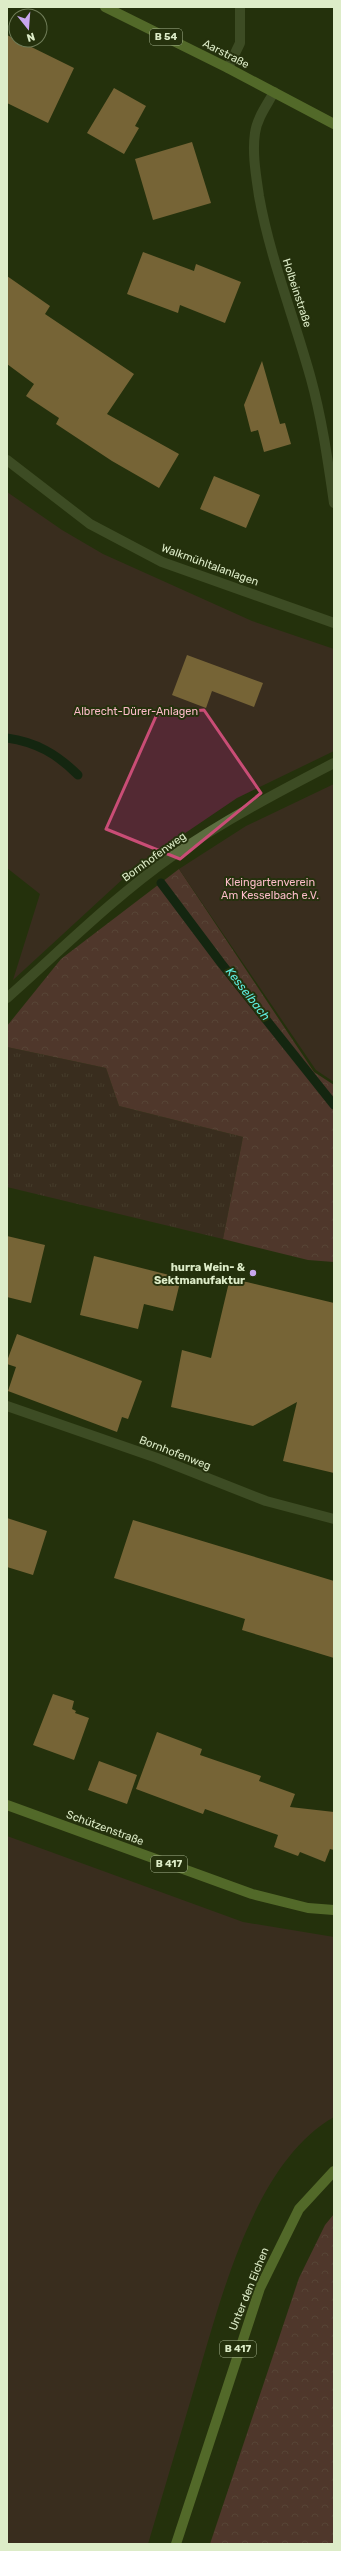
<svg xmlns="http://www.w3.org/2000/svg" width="341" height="2551" font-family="Rubik,sans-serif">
<defs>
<pattern id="grass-tufts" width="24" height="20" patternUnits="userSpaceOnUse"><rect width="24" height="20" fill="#532933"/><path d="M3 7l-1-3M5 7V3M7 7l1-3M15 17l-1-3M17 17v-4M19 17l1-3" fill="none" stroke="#6b484f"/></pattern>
<pattern id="forest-crowns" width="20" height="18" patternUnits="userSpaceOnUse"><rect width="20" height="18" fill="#833f50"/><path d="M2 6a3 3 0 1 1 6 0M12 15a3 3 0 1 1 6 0" fill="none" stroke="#945b68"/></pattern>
</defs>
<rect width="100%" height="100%" fill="#25310d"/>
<path fill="url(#grass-tufts)" d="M7 1047 106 1068 119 1106 243 1137 223 1239 7 1187Z"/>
<path fill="url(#forest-crowns)" d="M179 869 314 1072 334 1085V1262L308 1260 223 1239 243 1137 119 1106 106 1068 7 1047V1026L61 959Z
M334 2214V2544H210L299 2278 325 2225Z"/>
<path fill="#532933" d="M7 492 62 530 103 554 252 621 334 649V751L237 798 138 865 13 980 40 894 7 868Z
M334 784V1082L316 1070 179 869 246 826Z
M7 1836 243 1922 334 1937V2117C254 2162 221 2299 196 2382 180 2436 164 2490 148 2544H7Z"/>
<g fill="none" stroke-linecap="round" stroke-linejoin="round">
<path stroke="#001916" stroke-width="9" d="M7 738C36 742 57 754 78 775
M161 883 221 963 334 1105"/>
</g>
<path fill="#d9a269" d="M7 35 74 68 48 123 7 103Z
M114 88 146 106 135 126 139 128 124 154 87 133Z
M192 142 211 203 153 220 135 159Z
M143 252 194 271 196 264 241 282 225 323 180 305 178 313 127 294Z
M7 276 50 306 45 314 134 374 107 414 179 454 159 488 112 461 56 424 59 418 26 396 34 384 7 364Z
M262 361 280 424 285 423 291 444 264 452 258 430 251 432 244 405Z
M214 476 260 495 246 528 200 509Z
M187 655 263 683 254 707 212 691 206 708 172 695Z
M7 1236 45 1245 31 1303 7 1297Z
M94 1256 181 1278 173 1311 144 1304 138 1329 80 1315Z
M230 1278 334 1303V1473L283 1461 297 1402 253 1426 171 1407 182 1350 211 1358Z
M17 1334 142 1381 128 1419 122 1417 117 1432 8 1391 16 1367 7 1364V1361Z
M7 1518 47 1531 33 1575 7 1567Z
M133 1520 334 1581V1658L242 1630 245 1619 114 1578Z
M53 1694 74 1701 72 1709 76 1711 75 1713 89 1718 74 1760 33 1745Z
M157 1732 202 1749 200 1755 261 1776 259 1781 295 1794 290 1807 334 1812V1850L330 1849 325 1862 300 1852 298 1856 274 1847 278 1835 205 1809 203 1814 136 1789Z
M99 1761 137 1775 127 1804 88 1790Z"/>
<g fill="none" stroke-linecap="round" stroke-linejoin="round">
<path stroke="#5c6d40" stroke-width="10" d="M228 68 240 43V7
M274 92C267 105 257 118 255 133 252 153 256 175 259 196 270 258 294 317 311 379 322 419 328 462 334 503
M7 460 90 524 162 562 334 623
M7 998C59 952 114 897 171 857 223 821 278 792 334 763
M7 1406 157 1458 266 1501 334 1519"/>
<path stroke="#8bad4c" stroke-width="10" d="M105 7 228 68 334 124
M7 1805 252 1894 308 1908 334 1910
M176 2544 260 2288 299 2209 334 2171"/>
</g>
<path d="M0 0H341V2551H0ZM204 710 261 793 180 859 106 829 157 714Z" fill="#25310d" fill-opacity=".55" fill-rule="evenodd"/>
<path fill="none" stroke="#c94d76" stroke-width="3" stroke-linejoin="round" d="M204 710 261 793 180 859 106 829 157 714Z"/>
<circle fill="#c8a5ee" stroke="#25310d" stroke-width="1.5" cx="253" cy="1273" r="4"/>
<g text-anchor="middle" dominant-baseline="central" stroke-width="4" stroke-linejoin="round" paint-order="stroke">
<g fill="#25310d" stroke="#a6b490" stroke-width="1">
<rect x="150" y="29" width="32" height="16" rx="3"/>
<rect x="151" y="1856" width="36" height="16" rx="3"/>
<rect x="220" y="2341" width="36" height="16" rx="3"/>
</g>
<g font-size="10" font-weight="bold" fill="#ddecc8">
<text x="166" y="37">B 54</text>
<text x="169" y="1864">B 417</text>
<text x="238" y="2349">B 417</text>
</g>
<g font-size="11" fill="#ddecc8" stroke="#25310d">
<text transform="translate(226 54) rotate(27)">Aarstraße</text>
<text transform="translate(297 293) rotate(72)">Holbeinstraße</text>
<text transform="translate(210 565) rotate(20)">Walkmühltalanlagen</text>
<text transform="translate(154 857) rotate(-36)">Bornhofenweg</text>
<text transform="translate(175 1453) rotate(21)">Bornhofenweg</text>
<text transform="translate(105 1828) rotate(20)">Schützenstraße</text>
<text transform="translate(249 2289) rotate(-68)">Unter den Eichen</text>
</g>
<g font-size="11" fill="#fbbbc8" stroke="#25310d">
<text x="136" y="711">Albrecht-Dürer-Anlagen</text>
<text x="270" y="882">Kleingartenverein<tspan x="270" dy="13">Am Kesselbach e.V.</tspan></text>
</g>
<g font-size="11" font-weight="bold" fill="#ddecc8" stroke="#25310d" text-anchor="end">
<text x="245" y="1267">hurra Wein- &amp;<tspan x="245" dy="13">Sektmanufaktur</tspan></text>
</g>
<g font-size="12" font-style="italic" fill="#5eeee0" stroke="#25310d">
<text transform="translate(248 994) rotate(52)">Kesselbach</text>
</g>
</g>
<rect width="341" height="2551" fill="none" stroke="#ddecc8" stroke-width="16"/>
<g transform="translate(28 28) rotate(163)"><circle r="19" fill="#25310d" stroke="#6f7c58"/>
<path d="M0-3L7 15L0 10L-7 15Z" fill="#c8a5ee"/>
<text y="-6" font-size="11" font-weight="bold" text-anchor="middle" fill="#ddecc8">N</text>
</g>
</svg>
